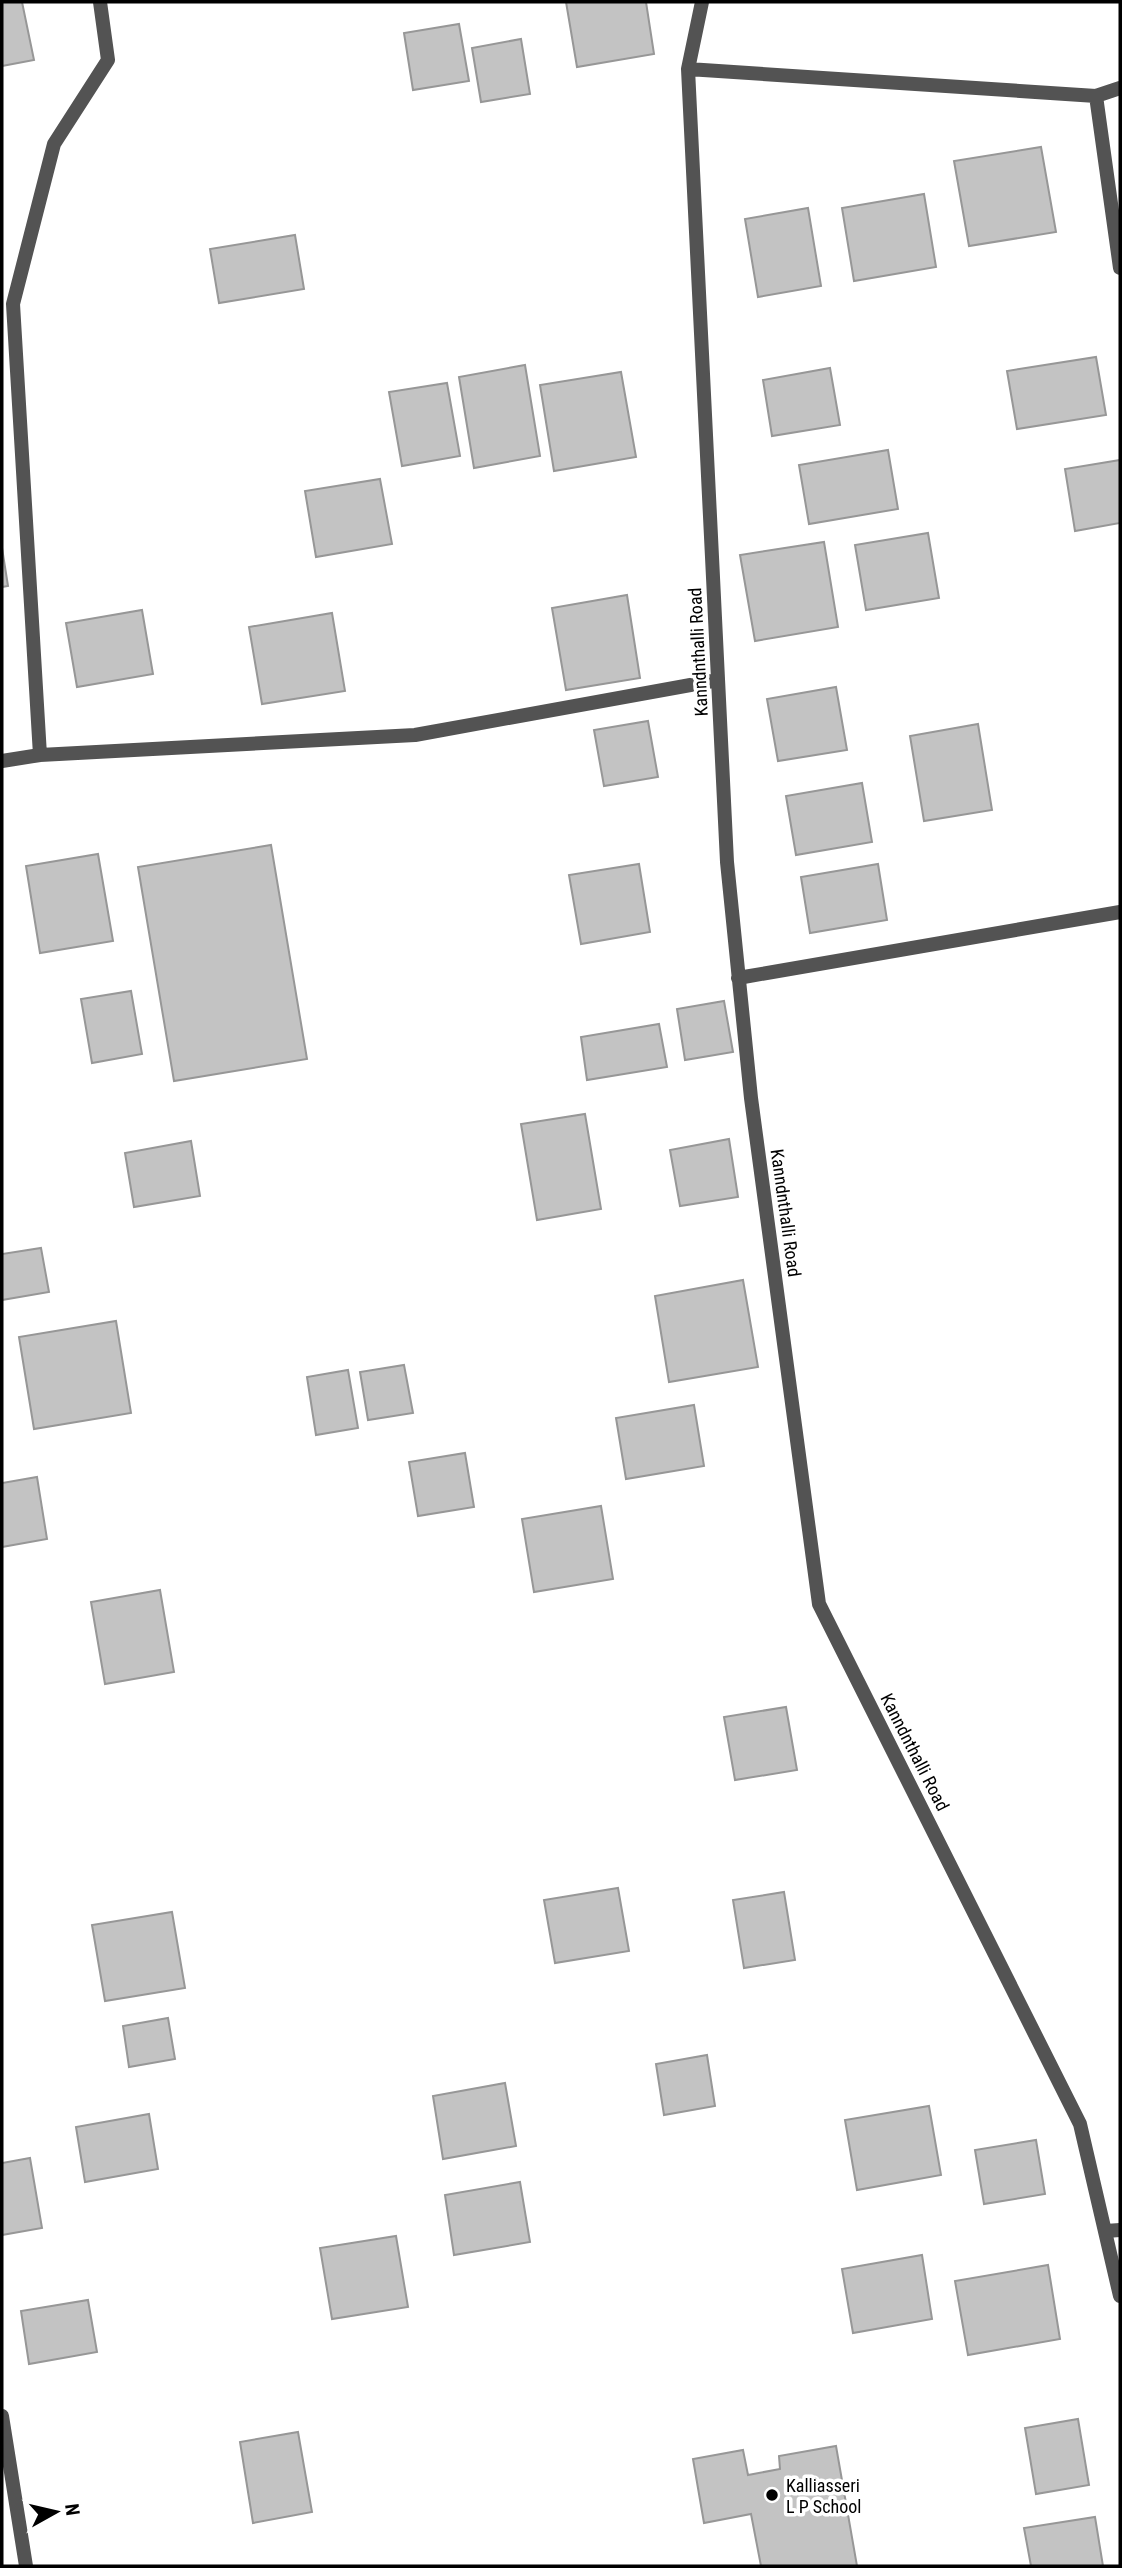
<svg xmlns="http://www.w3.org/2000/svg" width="1122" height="2568" font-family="'Roboto Condensed',sans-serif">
<rect width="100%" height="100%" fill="#fff"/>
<path fill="#c3c3c3" stroke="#979797" stroke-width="2" d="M2 2H22L34 60 2 66Z
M566 2H646L654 54 577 67Z
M459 24 469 81 413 90 404 33Z
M521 39 530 94 481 102 472 48Z
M1041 147 1056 232 969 246 954 161Z
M924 194 936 267 854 281 842 208Z
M808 208 821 286 758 297 745 219Z
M295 235 304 289 219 303 210 249Z
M1096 357 1106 415 1017 429 1007 371Z
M525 365 540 456 474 468 459 377Z
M830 368 840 425 772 436 763 380Z
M621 372 636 457 554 471 540 385Z
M447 383 460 456 402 466 389 392Z
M888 450 898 509 809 524 799 465Z
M1120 460V523L1075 531 1065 469Z
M380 479 392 544 316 557 305 491Z
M928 533 939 598 866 610 855 545Z
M824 542 838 627 755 641 740 555Z
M2 548 8 586 2 587Z
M627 595 640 678 566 690 552 608Z
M142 610 153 674 77 687 66 623Z
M332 613 345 691 262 704 249 627Z
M836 687 847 750 778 761 767 699Z
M648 721 658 777 604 786 594 730Z
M978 724 992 810 924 821 910 736Z
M862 783 872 842 796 855 786 796Z
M271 845 307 1059 174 1081 138 867Z
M98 854 113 941 40 953 26 866Z
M639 864 650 932 581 944 569 875Z
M878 864 887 920 810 933 801 877Z
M131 991 142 1054 92 1063 81 999Z
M724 1001 733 1052 685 1060 677 1009Z
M659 1024 667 1067 587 1080 581 1037Z
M585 1114 601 1209 537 1220 521 1124Z
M729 1139 738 1197 680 1206 670 1150Z
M191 1141 200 1196 134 1207 125 1153Z
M41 1248 49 1292 2 1300V1254Z
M743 1280 758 1367 669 1382 655 1296Z
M116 1321 131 1413 34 1429 19 1337Z
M404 1365 413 1413 368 1420 360 1372Z
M348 1370 358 1428 316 1435 307 1377Z
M694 1405 704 1466 626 1479 616 1418Z
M465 1453 474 1507 418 1516 409 1462Z
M37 1477 47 1539 2 1547V1483Z
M601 1506 613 1579 534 1592 522 1519Z
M160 1590 174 1672 105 1684 91 1602Z
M786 1707 797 1770 735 1780 724 1717Z
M618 1888 629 1951 555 1963 544 1900Z
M784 1892 795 1960 744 1968 733 1900Z
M172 1912 185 1988 105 2001 92 1925Z
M168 2018 175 2059 129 2067 123 2026Z
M707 2055 715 2106 664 2115 656 2064Z
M505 2083 516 2146 443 2159 433 2096Z
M929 2106 941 2175 857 2190 845 2120Z
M149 2114 158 2169 85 2182 76 2127Z
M1036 2140 1045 2194 984 2204 975 2150Z
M30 2158 42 2228 2 2235V2163Z
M520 2182 530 2242 454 2255 445 2195Z
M396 2236 408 2307 332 2319 320 2248Z
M922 2255 932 2319 853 2333 842 2269Z
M1048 2265 1060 2339 968 2355 955 2281Z
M88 2300 97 2352 29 2364 21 2311Z
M1078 2419 1089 2485 1036 2494 1025 2428Z
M298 2432 312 2512 253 2523 240 2442Z
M836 2446 857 2566H761L751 2514 704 2523 693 2459 743 2450 748 2475 780 2469 779 2456Z
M1095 2517 1103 2566H1031L1024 2528Z"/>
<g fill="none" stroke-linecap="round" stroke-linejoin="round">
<path stroke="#535353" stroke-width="14" d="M702 2 688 69 1096 96 1120 268
M688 69 727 862 751 1098 819 1604 1080 2124 1120 2296
M1096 96 1120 88
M40 755 415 735 718 680
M2 761 40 755 13 304 54 144 108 60 100 2
M738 978 1120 912
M1106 2231 1120 2230
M2 2416 26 2566"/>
</g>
<circle fill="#000" stroke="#fff" stroke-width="2.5" cx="772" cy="2495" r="7"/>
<g text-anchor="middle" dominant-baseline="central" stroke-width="7" stroke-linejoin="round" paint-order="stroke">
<g font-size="18" fill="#000" stroke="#fff">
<text transform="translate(698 652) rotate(-93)">Kanndnthalli Road</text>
<text transform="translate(786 1213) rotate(82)">Kanndnthalli Road</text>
<text transform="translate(915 1752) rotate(63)">Kanndnthalli Road</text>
</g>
<g font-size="18" fill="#000" stroke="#fff" text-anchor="start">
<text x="786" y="2485">Kalliasseri<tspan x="786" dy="21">L P School</tspan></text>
</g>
</g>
<rect width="1122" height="2568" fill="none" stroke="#000000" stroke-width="7"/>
<g transform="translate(56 2512) rotate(82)" stroke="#ffffff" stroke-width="5" paint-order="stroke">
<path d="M0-5L12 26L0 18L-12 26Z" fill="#000000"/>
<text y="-10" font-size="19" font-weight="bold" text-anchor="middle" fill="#000000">N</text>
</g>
</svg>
